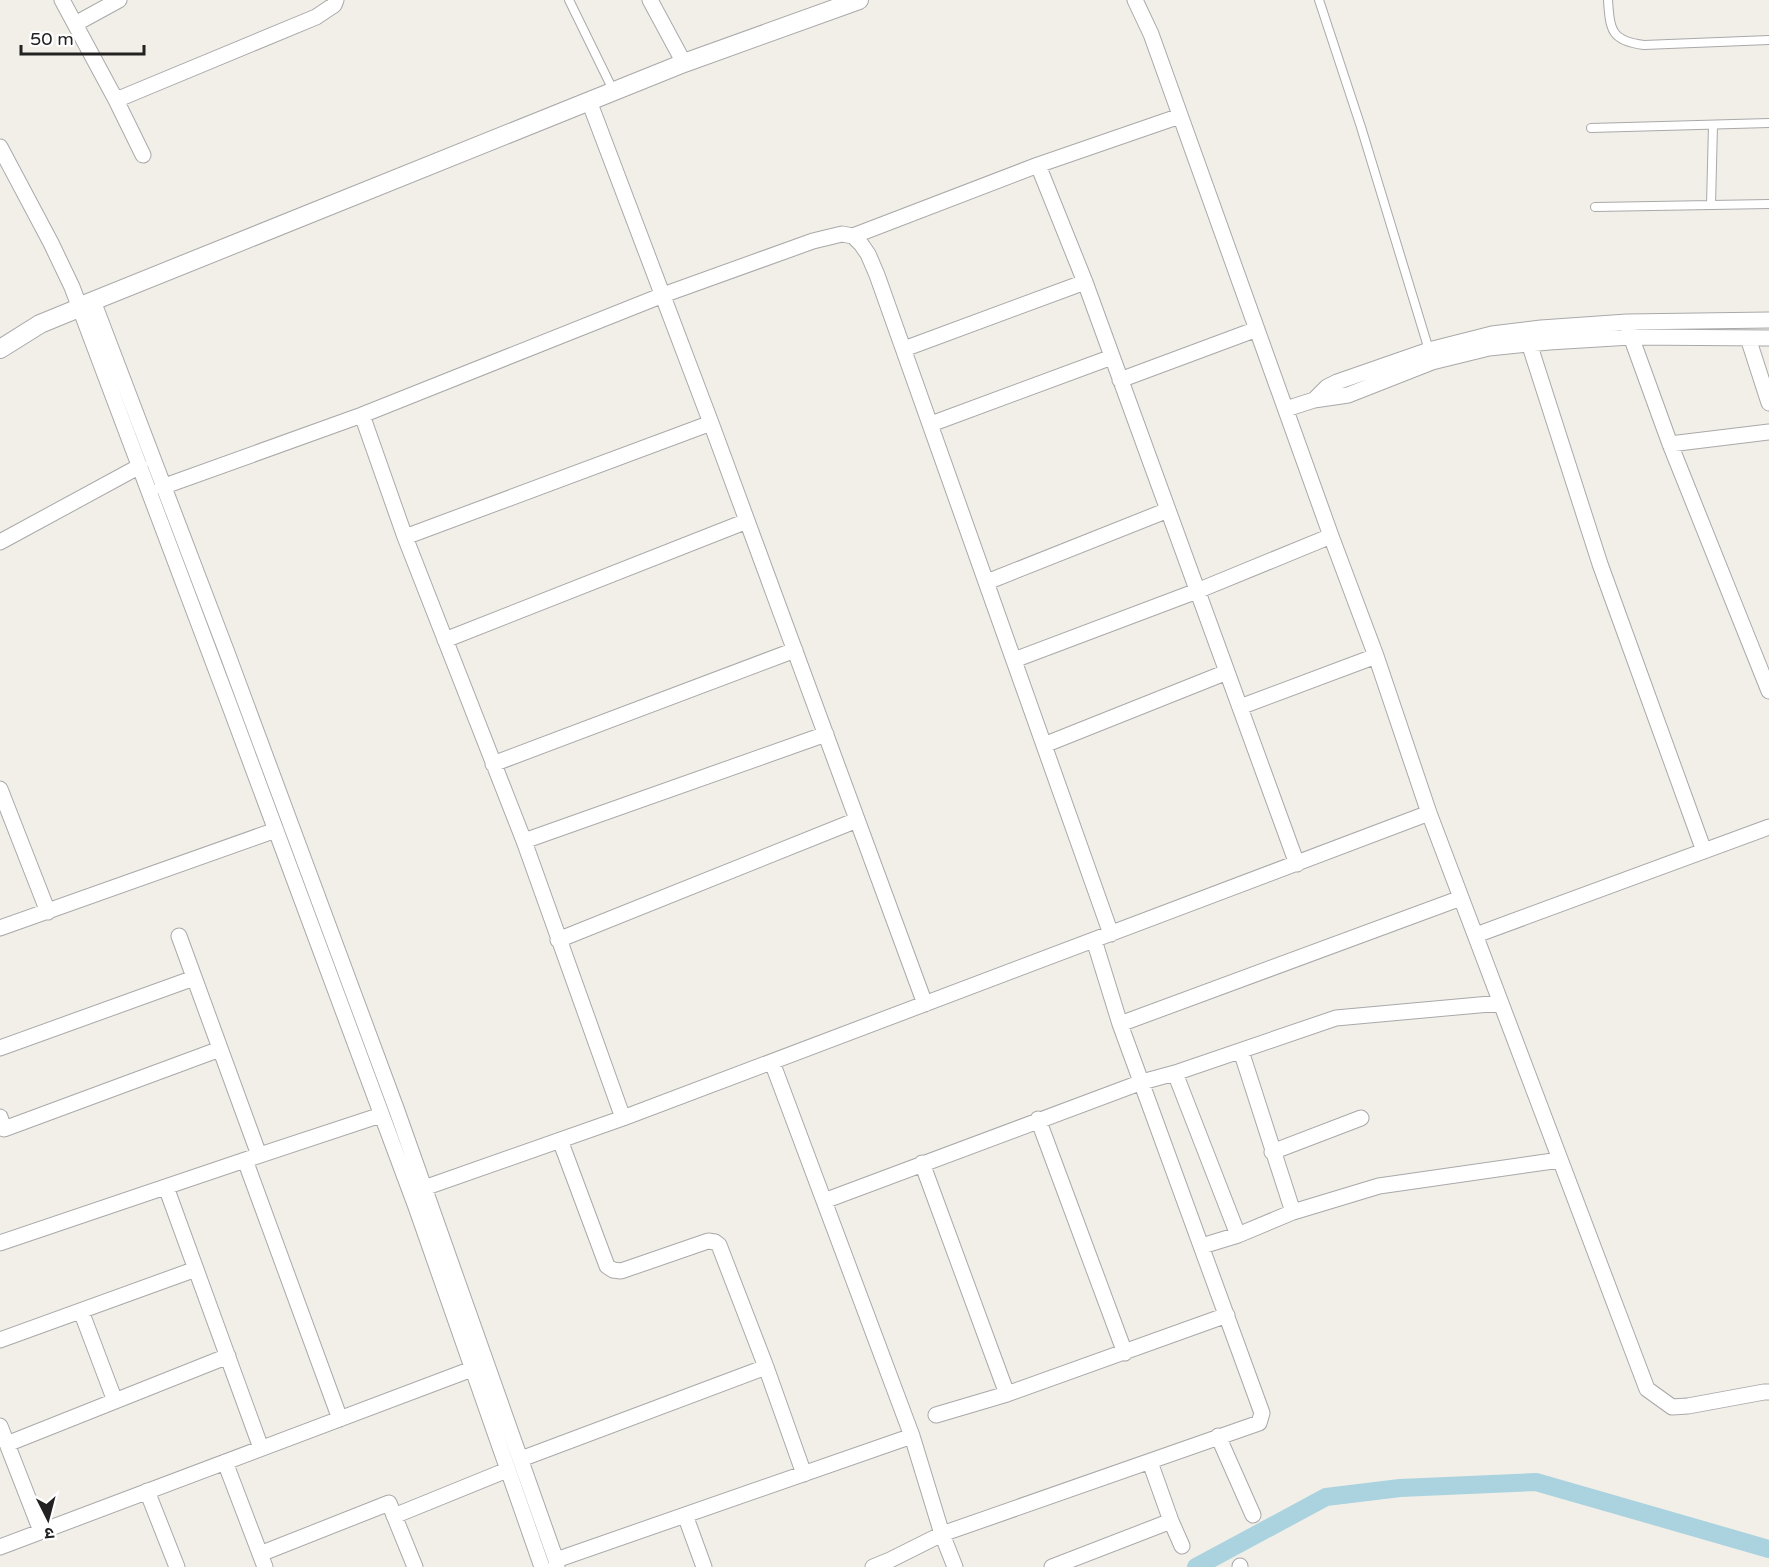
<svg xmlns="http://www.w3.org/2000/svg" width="1769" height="1567" font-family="'Varela Round','Noto Sans Devanagari',sans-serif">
<rect width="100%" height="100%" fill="#f2efe9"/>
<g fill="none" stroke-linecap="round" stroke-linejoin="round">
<path stroke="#aad3df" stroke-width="18" d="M1196 1567 1326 1497 1400 1488 1536 1482 1769 1549"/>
<defs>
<path id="service" d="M569 0 613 90
M1319 0 1361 127 1429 350
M1608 0C1610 30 1611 41 1644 45L1769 40
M1591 128 1769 123
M1711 205 1713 125
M1595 207 1769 204"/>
<path id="minor" d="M62 0 116 100 143 155
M650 0 684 63
M1135 0 1151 34 1331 536 1376 656 1429 813 1647 1389 1672 1407 1688 1406 1764 1392H1769
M75 24 119 0
M116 100 316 17 334 5 336 0
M589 101 711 423 925 1004
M0 147 51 243 72 287 229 704 416 1207 542 1567
M1038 165 1085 282 1297 864
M853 236 1038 165 1180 116
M93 301 226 650 396 1108 556 1560 557 1567
M1629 331 1670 444 1769 691
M1748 338 1769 403
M1529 343 1600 564 1704 851
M904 349 1085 282
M1120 380 1257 329
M1314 400 1327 387 1337 382 1429 350 1492 334 1541 328 1627 322 1769 320
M1286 409 1314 400 1348 395 1432 362 1489 348 1549 342 1631 337 1769 338
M362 415 405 537 524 841 623 1118
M931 424 1112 357
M1670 444 1769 432
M162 487 362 415 663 295 813 241 842 234 853 236 861 244 868 254 877 275 1111 934
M405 537 711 423
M0 542 140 466
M987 582 1168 510
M445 640 747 521
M1014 660 1197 591 1331 536
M1240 707 1376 656
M1044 745 1227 672
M493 764 795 650
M0 789 48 912
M524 841 826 734
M0 928 276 830
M1476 935 1769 827
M179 936 259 1155
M558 940 857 820
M1120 1024 1461 898
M0 1048 194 978
M1241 1051 1293 1212
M772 1062 912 1436 942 1534 955 1567
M1175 1073 1238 1235
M0 1117 4 1129 220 1049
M1038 1119 1125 1353
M560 1140 607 1266 613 1270 621 1271 708 1241 715 1242 719 1245 766 1367 804 1474
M1272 1152 1361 1118
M245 1160 340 1419
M922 1163 1007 1394 1227 1315
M166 1187 261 1448
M424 1188 623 1118 1429 813
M824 1201 1142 1082 1175 1073 1336 1018 1501 1003
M0 1243 245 1160 381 1115
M1202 1246 1238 1235 1293 1212 1379 1186 1560 1160
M81 1311 115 1401
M0 1340 196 1269
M936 1415 1007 1394
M0 1426 41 1531
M1218 1436 1253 1515
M7 1444 228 1356
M521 1459 766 1367
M225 1462 265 1567
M147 1491 177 1567
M685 1515 704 1567
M394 1516 507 1470
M1171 1521 1182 1546
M0 1547 472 1369
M260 1554 389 1503 415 1567
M556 1560 912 1436
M873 1567 890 1560 942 1534 1259 1423 1262 1413 1120 1024 1094 940
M1052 1567 1171 1521 1150 1462
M1240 1567V1566"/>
<path id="tertiary" d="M0 349 40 324 79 308 83 305 684 63 859 0"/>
</defs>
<use href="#service" stroke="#a9a9a9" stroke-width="10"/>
<use href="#minor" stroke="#a9a9a9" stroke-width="17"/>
<use href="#tertiary" stroke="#a9a9a9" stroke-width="20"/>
<use href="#service" stroke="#fff" stroke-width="8"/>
<use href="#minor" stroke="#fff" stroke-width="15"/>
<use href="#tertiary" stroke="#fff" stroke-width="18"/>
</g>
<g transform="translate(48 1519) rotate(174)" stroke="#ffffff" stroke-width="4.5" paint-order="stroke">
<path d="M0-4.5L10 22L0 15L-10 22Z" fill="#222222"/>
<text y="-9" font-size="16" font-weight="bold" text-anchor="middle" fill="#222222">उ</text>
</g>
<path d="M21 45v9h123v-9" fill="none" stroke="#222222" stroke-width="3"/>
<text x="30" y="45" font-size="18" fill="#222222" stroke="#ffffff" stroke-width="4.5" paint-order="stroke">50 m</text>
</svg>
